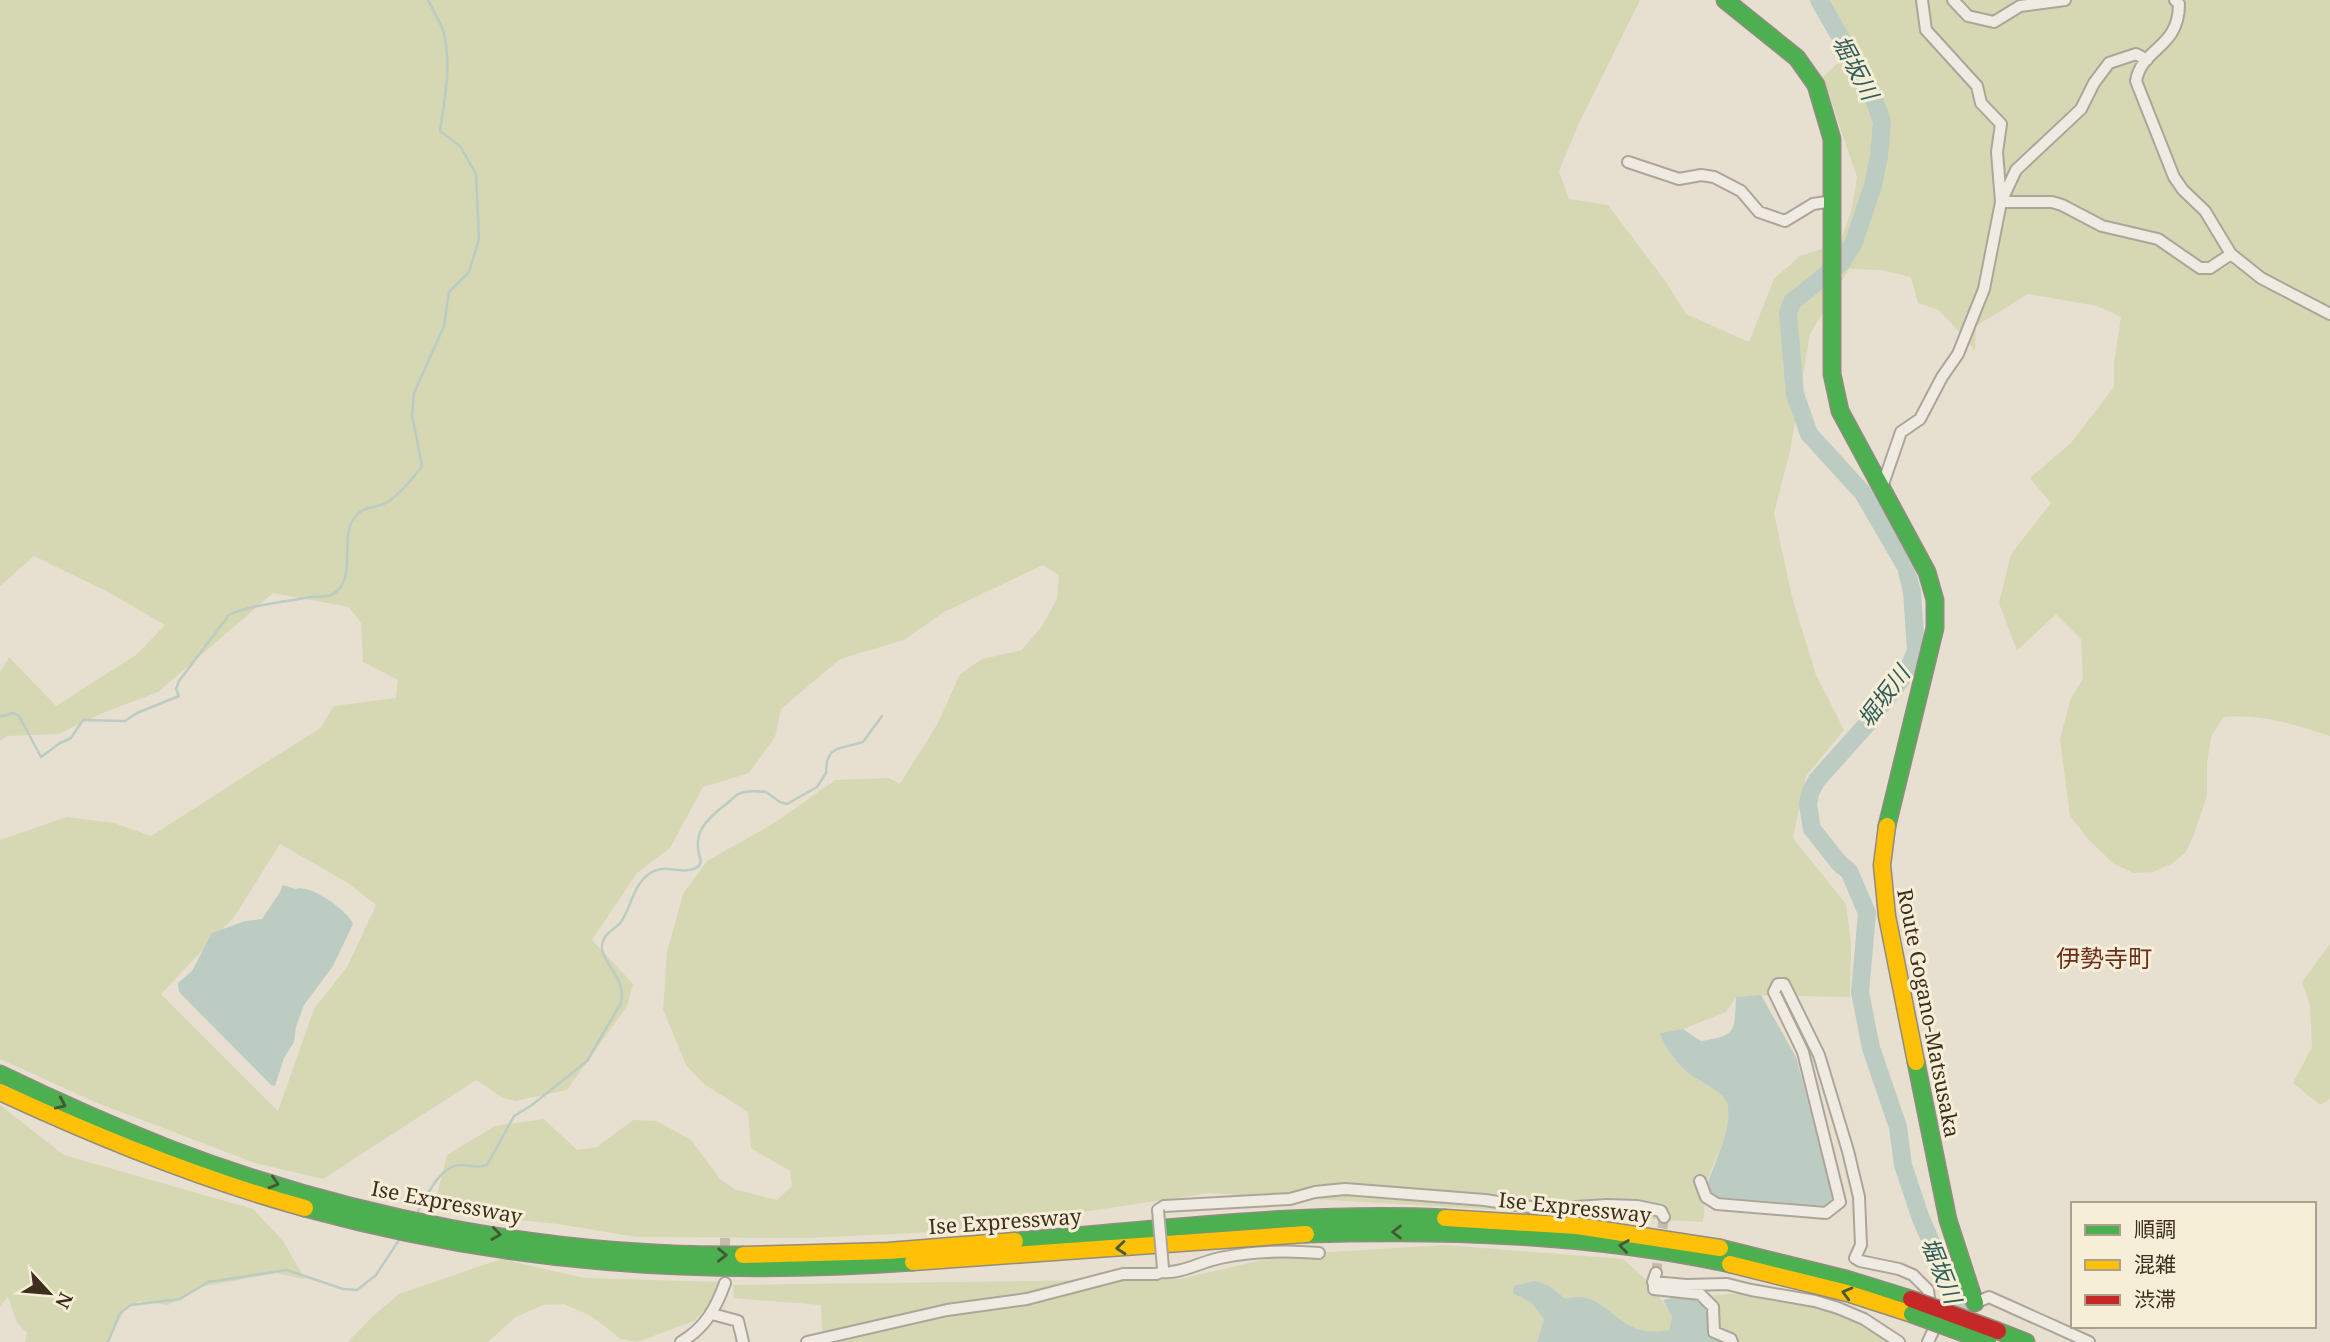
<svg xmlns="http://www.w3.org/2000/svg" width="2330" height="1342" font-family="'Noto Serif','Noto Sans JP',serif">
<rect width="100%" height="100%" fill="#e7e0d1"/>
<path fill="#d6d7b3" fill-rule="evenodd" d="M0 0H1640L1579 123 1559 171 1569 199 1608 205 1666 282 1686 314 1749 342 1774 279 1800 256 1840 243 1852 208 1857 177 1823 77 1854 48 1825 0H2330V736C2295 725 2261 713 2223 717L2211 737 2207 763V796L2193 837 2186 852 2173 863 2153 872 2134 873 2114 864 2089 840 2070 816 2060 739 2071 698 2083 679 2081 639 2056 614 2017 651 1999 603 2011 554 2051 503 2030 478 2071 443 2114 387V363L2121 317 2097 306 2028 294 1976 326 1975 350 1939 310 1918 303 1911 277 1882 270 1849 269 1810 334 1790 451 1774 513 1792 597 1816 675 1844 730 1806 776 1793 838 1846 904 1851 944 1850 997 1761 995 1736 997 1726 1012 1683 1029 1660 1033C1664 1048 1680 1067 1692 1076 1703 1084 1727 1091 1728 1107 1732 1135 1715 1155 1708 1179 1704 1192 1705 1208 1703 1222L1210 1193 954 1231 807 1238 636 1237 558 1224 470 1215 434 1207 447 1155 495 1126 544 1119 577 1150 597 1147 633 1120 657 1121 691 1140 720 1179 734 1189 777 1200 792 1186 790 1171 751 1148 748 1112 704 1084 686 1065 663 1009 667 952 683 894 707 861 776 822 835 780 889 778 900 784 938 723 960 674 982 659 1022 650 1042 626 1057 599 1059 575 1043 565 944 612 904 640 840 659 781 709 775 737 749 773 703 787 670 848 637 873 592 940 633 984 627 1006 567 1090 515 1101 503 1098 476 1080 323 1179 255 1163 95 1102 0 1059V840L67 817 114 823 151 836 320 728 334 706 396 698 398 680 363 662 361 623 349 607 273 593 158 692 105 712 58 734 7 736 0 741V672L9 657 56 706 136 655 165 625 110 593 34 556 0 586ZM280 844 348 883 376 905 347 967 314 1009 278 1111 161 994 234 917Z
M2330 944V1099L2320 1105 2293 1083 2312 1047 2310 1005 2302 982Z
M0 1105 64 1155 253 1209 283 1241 305 1279 275 1273 205 1286 168 1305 140 1301 126 1307 108 1342H25L27 1333 17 1323 8 1297 0 1306Z
M1444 1245 1623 1259 1652 1285 1672 1316 1669 1330 1656 1339H1634L1620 1333 1600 1310 1574 1297 1566 1299 1549 1286 1531 1302 1544 1319 1537 1342H823L821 1305 734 1298 733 1285 1180 1279 1284 1255Z
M501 1259 584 1278 719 1282 709 1305 694 1321 637 1342 621 1339 591 1316 564 1304 543 1305 516 1317 488 1342H348L373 1316 399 1294Z
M1740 1293 1776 1302 1820 1303 1899 1342H1729L1718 1336 1704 1296Z"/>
<path fill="#bcccc2" d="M283 885 296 889C310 884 347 910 353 924L333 966 304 1005 296 1027 294 1042 284 1058 275 1086 271 1085 179 992 178 983 192 971 212 933 245 921 262 919 280 892Z
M1761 995 1796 1057 1834 1198 1825 1206 1705 1196C1710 1166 1731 1139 1728 1107 1727 1092 1703 1084 1692 1076 1680 1067 1664 1048 1660 1033L1683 1029 1701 1041C1738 1035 1734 1032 1736 997Z
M1535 1281 1549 1286 1566 1299C1608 1286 1615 1342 1669 1330L1672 1317 1663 1300C1686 1293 1702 1297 1711 1320L1707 1327 1721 1342H1537L1544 1319 1531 1302 1513 1293 1514 1286Z"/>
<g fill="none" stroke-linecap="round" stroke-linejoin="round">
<path stroke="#bcccc2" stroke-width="2.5" d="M0 717 13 713 19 716 41 757 60 743 71 738 83 720 125 721 137 713 179 696 176 689 179 681 229 615C249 605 289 601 312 597 319 596 327 598 333 594 357 581 340 540 353 520 362 504 376 510 389 501 402 492 413 478 422 466L412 415 414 393 444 326 449 292 469 272 479 239 476 174 460 146 440 131C445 98 452 63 443 30 439 20 433 10 428 0
M418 1211C428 1195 438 1168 459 1165 469 1164 476 1169 487 1165L514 1116 532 1105 587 1061 621 1003C626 980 610 972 603 953 601 948 602 942 605 937 609 931 616 928 621 922 632 906 633 883 652 872 669 863 684 877 699 866L701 861C691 835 705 820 725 805 729 802 734 797 738 794 746 790 758 791 766 792L780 802 787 804 817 787 826 773 827 761 831 753 837 749 863 742 882 716
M108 1342 120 1313 131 1305 180 1299 208 1282 287 1270 343 1289 357 1290 376 1275 399 1240"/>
<path stroke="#bcccc2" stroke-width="18" d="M1819 0 1871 90 1882 122 1879 156 1873 185 1854 242 1842 262 1792 302 1788 313 1795 394 1809 434 1863 493 1906 567 1912 592 1916 650 1908 670 1867 724 1817 780 1810 793 1808 805 1812 829 1840 864 1849 871 1867 913 1860 992 1871 1048 1898 1127 1903 1165 1920 1216 1955 1299 1963 1327"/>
<path stroke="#c5bcae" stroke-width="10" stroke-dasharray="10 5" stroke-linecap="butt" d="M725 1238V1260
M1656 1273 1664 1217"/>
<defs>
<path id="street" d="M1953 0 1968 16 1994 22 2020 6 2065 0
M2175 0 2179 4C2179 49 2142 47 2136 81L2174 177 2183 190 2205 211 2231 254 2261 278 2330 314
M2147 60 2136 54 2109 63 2094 83 2081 109 2016 170 2001 202H2052L2062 205 2102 226 2158 239 2200 268H2210L2231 254
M1628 162 1679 179 1701 175 1714 177 1741 191 1759 212 1785 221 1813 204 1833 201
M1881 490 1901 432 1920 419 1942 377 1958 354 1984 289 2001 202 1997 152 2001 124 1981 103 1977 86 1926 30 1922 0
M1700 1181 1706 1197 1717 1204 1826 1213 1840 1202 1803 1052 1774 992 1778 984H1784L1819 1055 1848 1151 1859 1197 1861 1245 1855 1258 1860 1261 1899 1269 1913 1275 1928 1290 1933 1331 1928 1342
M1158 1210 1164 1206 1290 1199 1315 1192 1345 1189 1485 1200 1543 1209 1607 1205 1637 1206 1661 1211 1664 1217
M1161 1272C1182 1274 1200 1262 1220 1258 1253 1251 1285 1250 1319 1253
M1656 1273 1653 1282 1686 1285 1727 1284 1751 1290 1815 1301 1838 1308 1864 1319 1899 1342
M1654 1285V1289L1700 1294 1713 1307 1714 1332 1731 1339 1732 1342
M1975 1303 1989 1297 2089 1342
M712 1314 738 1321 743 1342
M681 1342C705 1328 716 1308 725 1283
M807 1342 947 1310 1027 1299 1123 1274H1156L1161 1272 1163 1268"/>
<path id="fast" d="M1725 0 1797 58 1816 85 1832 139V374L1840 411 1927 572 1935 600V628L1887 826
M1916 1062 1948 1220 1975 1303
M0 1074C56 1101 112 1126 170 1149 350 1218 550 1257 743 1255
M305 1208C510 1264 702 1277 913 1262
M1306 1234C1448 1230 1590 1234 1730 1264
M1015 1241C1157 1230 1302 1211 1445 1218
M1720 1248 1846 1279 1911 1299
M1998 1331 2026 1342"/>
<path id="slow" d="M1887 826 1882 865 1887 916 1916 1062
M0 1092C99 1138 199 1179 305 1208
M1445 1218 1577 1226 1720 1248
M743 1255 888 1251 1015 1241
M913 1262 1306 1234
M1730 1264 1847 1293 1912 1314"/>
</defs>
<use href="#street" stroke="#ada599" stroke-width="14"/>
<use href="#fast" stroke="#928b80" stroke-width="19"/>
<use href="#slow" stroke="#928b80" stroke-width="19"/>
<use href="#street" stroke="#efebe3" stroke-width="10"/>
<use href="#fast" stroke="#4caf50" stroke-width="16"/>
<use href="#slow" stroke="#ffc107" stroke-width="16"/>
<defs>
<path id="street-bridge" d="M1158 1210 1163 1268"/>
<path id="fast-bridge" d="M1912 1314 1988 1342"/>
<path id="jam-bridge" d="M1911 1299 1998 1331"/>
</defs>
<use href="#street-bridge" stroke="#ada599" stroke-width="14" stroke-linecap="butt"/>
<use href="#fast-bridge" stroke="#928b80" stroke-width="19" stroke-linecap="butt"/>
<use href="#jam-bridge" stroke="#928b80" stroke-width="19" stroke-linecap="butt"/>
<use href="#street-bridge" stroke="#efebe3" stroke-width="10"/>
<use href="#fast-bridge" stroke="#4caf50" stroke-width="16"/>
<use href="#jam-bridge" stroke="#c62828" stroke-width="16"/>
</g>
<defs><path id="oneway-chevron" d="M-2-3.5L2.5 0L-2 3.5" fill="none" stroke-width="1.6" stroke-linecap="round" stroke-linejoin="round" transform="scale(1.75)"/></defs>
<g stroke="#425b31">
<use href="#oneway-chevron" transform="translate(61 1104) rotate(24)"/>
<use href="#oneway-chevron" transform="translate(274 1183) rotate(16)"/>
<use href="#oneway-chevron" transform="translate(1397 1232) rotate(-180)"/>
<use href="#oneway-chevron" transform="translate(496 1234) rotate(8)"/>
<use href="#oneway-chevron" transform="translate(1624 1246) rotate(-172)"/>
<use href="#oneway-chevron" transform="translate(1121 1248) rotate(175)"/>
<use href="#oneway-chevron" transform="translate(722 1255) rotate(1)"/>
<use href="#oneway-chevron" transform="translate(1847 1293) rotate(-165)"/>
</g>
<g text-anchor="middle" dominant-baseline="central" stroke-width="6" stroke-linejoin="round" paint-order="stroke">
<g font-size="21" fill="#3d2e20" stroke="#f7eed8">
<text transform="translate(1929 1013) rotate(79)">Route Gogano-Matsusaka</text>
<text transform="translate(447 1202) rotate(11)">Ise Expressway</text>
<text transform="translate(1575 1207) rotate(6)">Ise Expressway</text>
<text transform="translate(1005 1221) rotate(-4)">Ise Expressway</text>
</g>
<g font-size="23" font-style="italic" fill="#2f5d5a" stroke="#f7eed8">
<text transform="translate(1856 67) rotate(62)">堀坂川</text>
<text transform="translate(1883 696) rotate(-53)">堀坂川</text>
<text transform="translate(1942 1270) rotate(68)">堀坂川</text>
</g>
<g font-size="24" fill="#6b2e1e" stroke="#f7eed8">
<text x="2104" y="957">伊勢寺町</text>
</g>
</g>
<rect x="2071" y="1202" width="245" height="126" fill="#f7eed8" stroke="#ada18e" stroke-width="2"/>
<rect x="2085" y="1225" width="35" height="10" fill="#4caf50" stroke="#ada18e" stroke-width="2"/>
<text x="2134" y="1237" font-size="21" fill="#3d2e20">順調</text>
<rect x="2085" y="1260" width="35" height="10" fill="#ffc107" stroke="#ada18e" stroke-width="2"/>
<text x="2134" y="1272" font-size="21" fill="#3d2e20">混雑</text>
<rect x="2085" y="1295" width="35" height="10" fill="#c62828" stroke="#ada18e" stroke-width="2"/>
<text x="2134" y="1307" font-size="21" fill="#3d2e20">渋滞</text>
<g transform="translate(49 1293) rotate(116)" stroke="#f7eed8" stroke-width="5" paint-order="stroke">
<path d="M0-5L12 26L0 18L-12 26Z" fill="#3d2e20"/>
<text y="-10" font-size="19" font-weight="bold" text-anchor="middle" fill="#3d2e20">N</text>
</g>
</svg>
